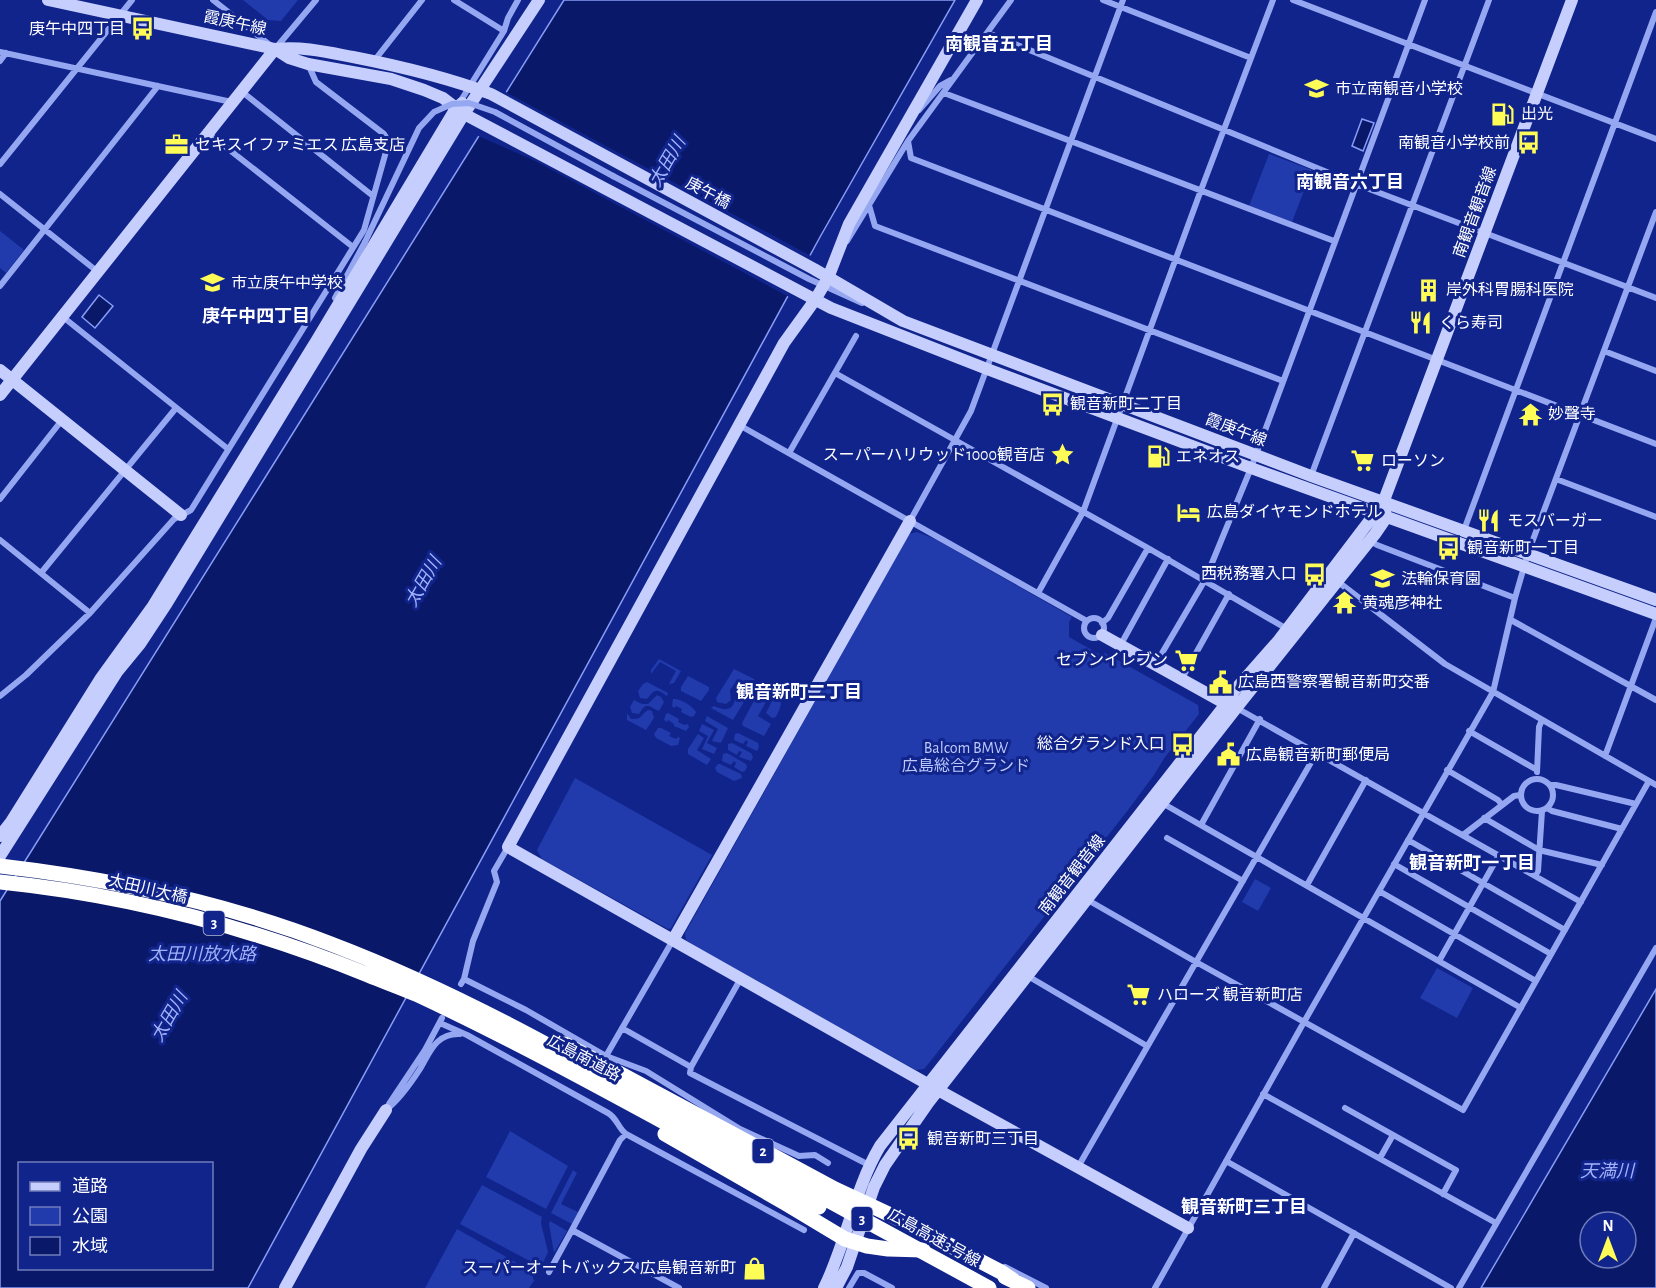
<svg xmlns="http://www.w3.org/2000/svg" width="1656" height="1288" font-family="'Alegreya Sans','Noto Sans JP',sans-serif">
<rect width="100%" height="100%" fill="#10248c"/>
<path fill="#213aac" d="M243 0H298L281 21 268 20Z
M1269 154 1312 170 1292 222 1249 206Z
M0 231 24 250 6 273 0 268Z
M917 532 935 539 1072 617 1069 622V637L1099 654 1105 653 1198 705 1199 714 1165 757 1154 775 1128 810 929 1063 924 1069 916 1070 701 950 686 940 685 933 909 534Z
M659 659 681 671 674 683 669 684 676 671 660 662 651 674V670Z
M734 669 754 679 755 682 752 684 741 681 735 683 730 690 731 700 726 704 717 702 716 698Z
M688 676 709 687V690L701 701 681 691V687Z
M647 682 668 693 667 696C656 688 655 689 647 699L640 698 638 691 643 684Z
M739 686 749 688 750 692 733 720 711 708 714 706C732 714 735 706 736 690Z
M762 686H766C782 695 785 700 776 717L772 718 766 713 773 699 762 692Z
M657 695 661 697 664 702 659 711C649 707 647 700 639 714L632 713 630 707 634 700 642 704H648Z
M759 696 766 702 758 716 771 724 764 736 743 726 742 723 756 697Z
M673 699C680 698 693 706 696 712L694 716 691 717 681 712 682 709 676 706 674 708 672 706Z
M648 710 652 711 654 718 646 730 627 720V713L631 719C642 720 641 714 648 710Z
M668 713 679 719 678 722 684 725 688 724 689 727 686 731 674 726V724L668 720 667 722 664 720 666 714Z
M707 716 728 728 721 743 712 741 718 729 705 721Z
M702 724 714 730 707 743 717 748 714 754 702 749 708 736 699 731Z
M658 728H661L671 733 669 736 676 739 678 737 680 738 678 745 671 746 656 738 654 734Z
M738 733 758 743 759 747 757 751 746 746 748 742 746 740 743 744 734 740 735 734Z
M698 734 704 738 697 750 711 759 707 765 688 754V749Z
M732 743 751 753 753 757 751 761 739 757 742 752 739 751 737 755 728 750V744Z
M727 753 746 764 747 767 745 771 742 772 734 767 736 763 734 761 731 765 722 761 723 754Z
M718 764H720L741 774 742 778 734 781 717 772 715 768Z
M575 778 712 855 671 928 668 929 542 859 537 850Z
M1255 879 1271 888 1258 911 1242 902Z
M1437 968 1473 988 1457 1018 1420 998Z
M510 1131 568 1166 546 1209 486 1177Z
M573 1170 577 1173 561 1204 578 1212 572 1224 551 1213Z
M482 1185 542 1217 541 1223 548 1252 541 1267 460 1224Z
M550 1221 567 1231 554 1253 549 1224Z
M457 1229 531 1271 534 1281 529 1288H425Z"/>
<path fill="#091868" stroke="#889df6" stroke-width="1.5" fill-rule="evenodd" d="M564 0H955L820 237 248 1288H0V901ZM20 1164H212V1268H20Z
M1362 119 1374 123 1363 151 1352 146Z
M99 295 113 306 95 328 82 317Z
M1656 989V1288H1481ZM1590 1222H1626V1258H1590Z"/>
<path fill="#10248c" d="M504 91 813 257 791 298 535 161 476 135Z"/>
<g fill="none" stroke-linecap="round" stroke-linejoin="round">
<path stroke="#96a7f2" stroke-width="6" d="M213 0 275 49 316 0
M454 0 504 31 508 18 518 0
M1103 0 1251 58
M1293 0 1656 139
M988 33 1356 184 1656 298
M0 52 227 101 231 105
M0 61 6 53
M374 61 422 0
M241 91 373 196
M944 93 1334 241
M460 102 504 31
M919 110 940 86 951 80
M208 133 353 247
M908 141 911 158 1656 444
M0 164 132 0
M613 176 809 279 862 303
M0 194 98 272
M869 205 875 226 1283 381
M847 241 908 141 1011 0
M0 286 158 86
M335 298 365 242
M63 317 228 449
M1604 351 1656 371
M835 373 1148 548 1287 629
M739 425 1087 621
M789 453 856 336
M1311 476 1489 0
M1556 479 1656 517
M0 499 62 420
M910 521 971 411 1123 0
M1464 530 1656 12
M0 540 90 613
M1370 541 1377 545 1515 598
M41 573 176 408
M1337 581 1445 664 1656 785
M1038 593 1083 512 1201 190 1273 0
M1084 628a10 10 0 1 1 20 0a10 10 0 1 1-20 0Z
M1511 620 1656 700
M1102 623 1108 618 1148 548
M1120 646 1168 559
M1155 665 1205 580 1251 468 1425 0
M1181 680 1229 594
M0 696 26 675 90 613 174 519 191 510 364 230 387 148V139L384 134 316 82 308 64
M1235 707 1581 902
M1469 731 1537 770
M1605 756 1656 618
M1447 770 1498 800 1502 805
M1537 772 1539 727 1542 720
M1521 795a16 16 0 1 1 32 0a16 16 0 1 1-32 0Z
M1550 785H1556L1636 804
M1162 803 1521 1008
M1547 808 1552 811 1622 829
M1484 818 1539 850 1602 865
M1201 825 1260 719
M1463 835 1514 796 1520 795
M1167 838 1243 881
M1408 840 1565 930
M1394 864 1551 954
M1535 876 1538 871 1542 811
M1307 885 1366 780
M1379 891 1536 981
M1086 899 1196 962 1463 1110 1649 781
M1439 961 1499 855
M1026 975 1147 1046
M741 978 691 1067 690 1073 869 1165
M464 979 473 941 497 882 494 871 508 847
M461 984 464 979 526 1010 606 1056 646 1071 740 1129 799 1156 815 1155 828 1163
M440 1023 467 1035 608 1113C617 1118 618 1128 626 1134L804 1230
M622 1028 691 1067
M606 1056 673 940
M1263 1094 1496 1223
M389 1104 425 1050 442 1018
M1345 1108 1456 1170 1443 1194
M386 1110C399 1100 411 1083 420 1069 430 1052 436 1033 460 1034
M626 1134 620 1140 572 1230 679 1288
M1380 1158 1393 1135
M1226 1161 1451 1288
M1078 1167 1317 752
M1005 1267 1046 1288
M549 1272 572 1230
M849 1288 858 1273H864L892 1288
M1155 1288 1304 1022 1493 692 1515 598 1528 553 1656 212
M1324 1288 1354 1233
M1459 1288 1656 948"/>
<path stroke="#c5cefc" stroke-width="12" d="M48 0 275 49C302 46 327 52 353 57 399 66 446 77 491 94L814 269 903 321 1311 476 1656 600
M977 0 849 224 828 278 815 300 784 343 508 847 947 1095 1188 1228
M275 49 289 58 308 64 391 79 424 90 443 98 464 114 831 308 987 369 1251 468 1656 614
M0 370 181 515
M0 395 275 49
M1102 635 1226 704
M0 836 11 822 101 678 153 606 317 340 456 108 462 103
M0 856 117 672 140 644 167 603 464 114 539 0
M673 940 910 521
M285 1288 361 1149 386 1110
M824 1288C847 1242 854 1190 880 1146L1226 704 1234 691 1279 640 1383 503 1572 0
M836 1288 847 1267 874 1187 885 1165 928 1103 1237 707 1375 534 1386 518 1385 510"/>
<path stroke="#fff" stroke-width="15" d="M0 866C112 879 226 903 331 944 473 998 604 1076 736 1150
M0 882C127 895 250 927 368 975 385 982 402 988 418 995 525 1045 628 1103 732 1159
M565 1044 835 1189 895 1217 1001 1272 1013 1280
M665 1134 785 1203 845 1239 867 1246 888 1249 923 1250
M1005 1277 1028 1288"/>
<path stroke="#96a7f2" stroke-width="6" d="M365 242 419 128 434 112 452 104 469 103 495 112 613 176"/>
<path stroke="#fff" stroke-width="15" d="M736 1150 989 1288
M732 1159 819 1207"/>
</g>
<defs>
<symbol id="bus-bare" viewBox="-9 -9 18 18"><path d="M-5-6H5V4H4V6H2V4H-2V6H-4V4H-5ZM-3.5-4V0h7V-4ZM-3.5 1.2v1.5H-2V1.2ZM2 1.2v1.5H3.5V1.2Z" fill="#fffc58" stroke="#10248c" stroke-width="2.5" paint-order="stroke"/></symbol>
<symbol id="school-bare" viewBox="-9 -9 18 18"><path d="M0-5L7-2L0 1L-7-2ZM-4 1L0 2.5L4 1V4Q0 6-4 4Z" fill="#fffc58" stroke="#10248c" stroke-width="2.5" paint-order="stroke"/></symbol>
<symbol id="fuel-bare" viewBox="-9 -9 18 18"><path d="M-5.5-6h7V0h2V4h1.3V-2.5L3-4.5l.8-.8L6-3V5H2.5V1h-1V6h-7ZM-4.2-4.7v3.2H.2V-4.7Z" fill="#fffc58" stroke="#10248c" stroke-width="2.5" paint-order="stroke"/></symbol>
<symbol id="office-bare" viewBox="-9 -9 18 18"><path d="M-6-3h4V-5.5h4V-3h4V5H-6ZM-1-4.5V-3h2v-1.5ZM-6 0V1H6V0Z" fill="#fffc58" stroke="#10248c" stroke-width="2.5" paint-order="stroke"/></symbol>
<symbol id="building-bare" viewBox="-9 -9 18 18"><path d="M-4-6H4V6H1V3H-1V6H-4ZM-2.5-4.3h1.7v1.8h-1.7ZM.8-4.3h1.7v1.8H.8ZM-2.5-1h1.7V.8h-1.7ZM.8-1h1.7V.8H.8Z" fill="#fffc58" stroke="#10248c" stroke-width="2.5" paint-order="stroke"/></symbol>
<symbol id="restaurant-bare" viewBox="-9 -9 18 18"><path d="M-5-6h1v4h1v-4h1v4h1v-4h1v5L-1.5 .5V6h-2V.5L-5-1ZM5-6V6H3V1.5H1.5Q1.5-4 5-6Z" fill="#fffc58" stroke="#10248c" stroke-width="2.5" paint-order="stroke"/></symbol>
<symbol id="temple-bare" viewBox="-9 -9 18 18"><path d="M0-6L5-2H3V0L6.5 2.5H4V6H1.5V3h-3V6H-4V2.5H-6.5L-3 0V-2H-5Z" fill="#fffc58" stroke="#10248c" stroke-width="2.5" paint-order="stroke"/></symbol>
<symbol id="sight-bare" viewBox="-9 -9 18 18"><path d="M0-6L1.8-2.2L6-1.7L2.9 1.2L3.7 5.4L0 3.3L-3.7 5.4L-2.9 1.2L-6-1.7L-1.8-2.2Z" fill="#fffc58" stroke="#10248c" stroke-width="2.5" paint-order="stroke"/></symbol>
<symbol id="supermarket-bare" viewBox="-9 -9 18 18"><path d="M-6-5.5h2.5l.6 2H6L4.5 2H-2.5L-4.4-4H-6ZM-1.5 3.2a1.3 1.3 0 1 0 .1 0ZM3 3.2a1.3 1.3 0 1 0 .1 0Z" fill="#fffc58" stroke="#10248c" stroke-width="2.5" paint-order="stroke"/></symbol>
<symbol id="hotel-bare" viewBox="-9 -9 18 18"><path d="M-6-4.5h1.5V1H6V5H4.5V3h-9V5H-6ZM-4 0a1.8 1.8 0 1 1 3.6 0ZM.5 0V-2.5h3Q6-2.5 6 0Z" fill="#fffc58" stroke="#10248c" stroke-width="2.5" paint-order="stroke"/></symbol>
<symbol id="civic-bare" viewBox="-9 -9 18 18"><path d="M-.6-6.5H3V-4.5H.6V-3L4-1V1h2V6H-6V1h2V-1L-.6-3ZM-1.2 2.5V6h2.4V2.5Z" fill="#fffc58" stroke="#10248c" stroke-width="2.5" paint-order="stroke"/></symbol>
<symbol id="shop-bare" viewBox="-9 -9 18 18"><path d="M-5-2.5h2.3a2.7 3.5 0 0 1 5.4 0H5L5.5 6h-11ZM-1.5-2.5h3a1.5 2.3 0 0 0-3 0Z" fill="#fffc58" stroke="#10248c" stroke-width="2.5" paint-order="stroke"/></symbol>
</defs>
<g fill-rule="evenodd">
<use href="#bus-bare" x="126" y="12" width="33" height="33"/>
<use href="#school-bare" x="1300" y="72" width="33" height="33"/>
<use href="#fuel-bare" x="1486" y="98" width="33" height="33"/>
<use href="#bus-bare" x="1512" y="126" width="33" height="33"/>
<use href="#office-bare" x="160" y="128" width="33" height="33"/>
<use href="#school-bare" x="196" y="266" width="33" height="33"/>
<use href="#building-bare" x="1412" y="274" width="33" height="33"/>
<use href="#restaurant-bare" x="1404" y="306" width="33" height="33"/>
<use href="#bus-bare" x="1036" y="388" width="33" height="33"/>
<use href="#temple-bare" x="1514" y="398" width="33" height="33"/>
<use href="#sight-bare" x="1046" y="438" width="33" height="33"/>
<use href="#fuel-bare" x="1142" y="440" width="33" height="33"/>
<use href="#supermarket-bare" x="1346" y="444" width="33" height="33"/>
<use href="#hotel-bare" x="1172" y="496" width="33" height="33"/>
<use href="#restaurant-bare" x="1472" y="504" width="33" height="33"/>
<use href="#bus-bare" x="1432" y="532" width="33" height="33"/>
<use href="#bus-bare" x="1298" y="558" width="33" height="33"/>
<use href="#school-bare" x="1366" y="562" width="33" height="33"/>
<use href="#temple-bare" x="1328" y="586" width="33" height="33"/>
<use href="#supermarket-bare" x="1170" y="644" width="33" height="33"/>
<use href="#civic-bare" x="1204" y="666" width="33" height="33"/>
<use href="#bus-bare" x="1166" y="728" width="33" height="33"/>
<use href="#civic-bare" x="1212" y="738" width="33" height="33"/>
<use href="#supermarket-bare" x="1122" y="978" width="33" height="33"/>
<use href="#bus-bare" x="892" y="1122" width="33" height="33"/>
<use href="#shop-bare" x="738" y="1252" width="33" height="33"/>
</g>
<g text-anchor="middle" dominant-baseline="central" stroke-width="6" stroke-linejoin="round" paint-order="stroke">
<g fill="#10248c" stroke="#b7bddc" stroke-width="1.5">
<rect x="203.5" y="911" width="21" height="24" rx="4.5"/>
<rect x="752.5" y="1139" width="21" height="24" rx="4.5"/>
<rect x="851.5" y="1207" width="21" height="24" rx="4.5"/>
</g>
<g font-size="15" font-weight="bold" fill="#fff">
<text x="214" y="923">3</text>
<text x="763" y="1151">2</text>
<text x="862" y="1219">3</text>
</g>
<g font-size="16" fill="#fff" stroke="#10248c">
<text transform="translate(235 23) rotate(12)">霞庚午線</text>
<text transform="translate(708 193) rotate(28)">庚午橋</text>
<text transform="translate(1475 212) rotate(-70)">南観音観音線</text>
<text transform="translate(1236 430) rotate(21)">霞庚午線</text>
<text transform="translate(1072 875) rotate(-52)">南観音観音線</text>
<text transform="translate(148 889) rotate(13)">太田川大橋</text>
<text transform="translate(584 1058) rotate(28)">広島南道路</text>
<text transform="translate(934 1238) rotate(29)">広島高速3号線</text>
</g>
<g font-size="16" fill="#fff" stroke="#10248c" text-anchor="start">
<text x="125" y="29" text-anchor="end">庚午中四丁目</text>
<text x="1335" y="89">市立南観音小学校</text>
<text x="1521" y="114">出光</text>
<text x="1510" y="143" text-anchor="end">南観音小学校前</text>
<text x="195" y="145">セキスイファミエス 広島支店</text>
<text x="231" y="283">市立庚午中学校</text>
<text x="1446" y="290">岸外科胃腸科医院</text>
<text x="1439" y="323">くら寿司</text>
<text x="1070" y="404">観音新町二丁目</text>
<text x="1548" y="414">妙聲寺</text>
<text x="1045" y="455" text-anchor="end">スーパーハリウッド1000観音店</text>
<text x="1176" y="457">エネオス</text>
<text x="1381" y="461">ローソン</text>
<text x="1207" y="512">広島ダイヤモンドホテル</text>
<text x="1507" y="521">モスバーガー</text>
<text x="1467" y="548">観音新町一丁目</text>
<text x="1297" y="574" text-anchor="end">西税務署入口</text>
<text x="1401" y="579">法輪保育園</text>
<text x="1362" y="603">黄魂彦神社</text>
<text x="1168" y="660" text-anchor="end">セブンイレブン</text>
<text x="1238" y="682">広島西警察署観音新町交番</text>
<text x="1165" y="744" text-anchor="end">総合グランド入口</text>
<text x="1246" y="755">広島観音新町郵便局</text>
<text x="1157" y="995">ハローズ 観音新町店</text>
<text x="927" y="1139">観音新町三丁目</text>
<text x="736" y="1268" text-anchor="end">スーパーオートバックス 広島観音新町</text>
</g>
<g font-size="16" fill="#bdc9fd" stroke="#10248c">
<text x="966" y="748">Balcom BMW<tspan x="966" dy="18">広島総合グランド</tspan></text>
</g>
<g font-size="18" font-weight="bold" fill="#fff" stroke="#10248c">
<text x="999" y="45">南観音五丁目</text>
<text x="1350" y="183">南観音六丁目</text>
<text x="256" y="317">庚午中四丁目</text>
<text x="799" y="693">観音新町二丁目</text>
<text x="1472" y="864">観音新町一丁目</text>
<text x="1244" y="1208">観音新町三丁目</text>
</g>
<g font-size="18" font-style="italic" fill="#a2b2fa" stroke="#10248c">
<text transform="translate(668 162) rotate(-60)">太田川</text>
<text transform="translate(424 582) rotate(-60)">太田川</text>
<text x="202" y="955">太田川放水路</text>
<text transform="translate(170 1017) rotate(-60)">太田川</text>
<text x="1607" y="1172">天満川</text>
</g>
</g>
<rect x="18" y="1162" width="195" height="108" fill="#10248c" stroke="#707cba" stroke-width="1.5"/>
<rect x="30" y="1182" width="30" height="9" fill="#c5cefc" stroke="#707cba" stroke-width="1.5"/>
<text x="72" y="1192" font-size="18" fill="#ffffff">道路</text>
<rect x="30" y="1207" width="30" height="18" fill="#213aac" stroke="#707cba" stroke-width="1.5"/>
<text x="72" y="1222" font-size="18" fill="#ffffff">公園</text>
<rect x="30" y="1237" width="30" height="18" fill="#091868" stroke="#707cba" stroke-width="1.5"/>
<text x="72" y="1252" font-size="18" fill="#ffffff">水域</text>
<g transform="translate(1608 1240)"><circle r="28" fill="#10248c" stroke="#707cba" stroke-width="1.5"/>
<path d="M0-4.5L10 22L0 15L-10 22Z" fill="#fffc58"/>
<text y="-9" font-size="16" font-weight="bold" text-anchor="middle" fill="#ffffff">N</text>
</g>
</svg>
